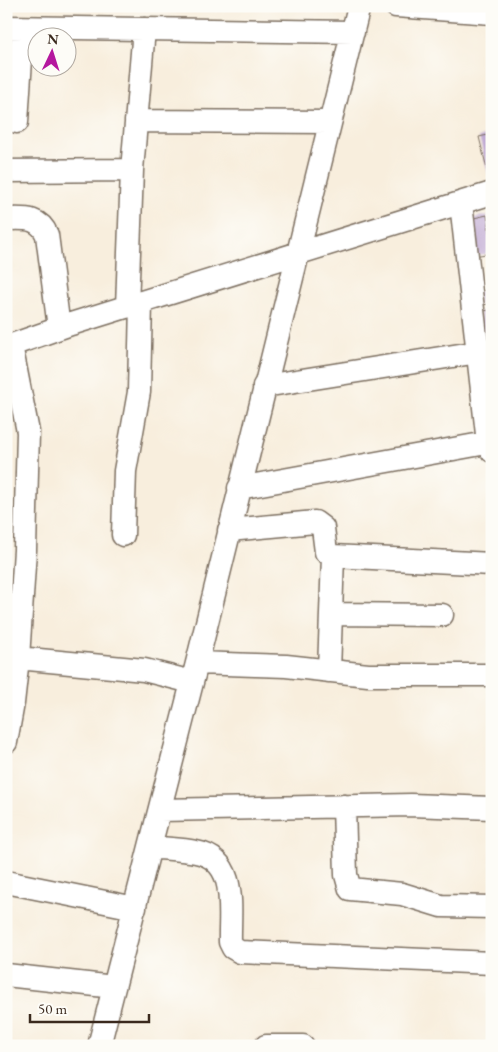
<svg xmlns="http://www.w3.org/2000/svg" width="498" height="1052" font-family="'EB Garamond',serif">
<rect width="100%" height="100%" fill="#fdfcf7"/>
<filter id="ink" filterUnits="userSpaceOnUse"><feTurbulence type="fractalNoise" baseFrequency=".02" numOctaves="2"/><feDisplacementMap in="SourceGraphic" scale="10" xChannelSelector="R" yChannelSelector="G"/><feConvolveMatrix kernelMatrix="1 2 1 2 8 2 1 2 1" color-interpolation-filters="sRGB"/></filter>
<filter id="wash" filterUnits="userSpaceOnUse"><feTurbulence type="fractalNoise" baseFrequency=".0096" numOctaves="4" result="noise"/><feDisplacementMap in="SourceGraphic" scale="20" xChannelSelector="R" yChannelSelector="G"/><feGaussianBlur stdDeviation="1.12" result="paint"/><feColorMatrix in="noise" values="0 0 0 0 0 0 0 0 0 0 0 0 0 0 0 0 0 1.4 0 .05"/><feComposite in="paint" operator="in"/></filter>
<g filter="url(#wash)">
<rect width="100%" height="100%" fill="#f8eedd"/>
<g id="blocks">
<path fill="#c1abd4" d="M492 134V177H489L479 137Z
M487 215 492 253 474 256V218Z
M492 290V304L479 305 477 291Z
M492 310V338L481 339 480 311Z"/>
</g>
</g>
<g filter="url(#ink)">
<use href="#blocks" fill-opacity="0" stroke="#7d6f61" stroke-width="1"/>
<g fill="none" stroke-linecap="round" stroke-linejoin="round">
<defs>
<path id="minor" d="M396 6 492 13
M6 27 353 32
M136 121 330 122
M17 122 23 28
M6 171 132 170
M461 203 488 443 492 451
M6 219C24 219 39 216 47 235L59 328
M127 307 132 170 144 29
M6 347 71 324 492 193
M264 386 491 350
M239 488 492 442
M229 530 315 522 323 528 326 552 333 556 492 564
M123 535 125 471 139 392 141 302
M331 614 442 615
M18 658 144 670 192 682
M197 663 286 666 368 675H492
M329 671 333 556
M6 742 13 703 18 658 25 550 28 432 11 345
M344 806 346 875 350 889 402 894 441 906 492 907
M160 810 411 805 492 808
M150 847C165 849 181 849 196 852 239 860 229 910 230 942L233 948 240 952 492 963
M6 882 135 908
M6 975 114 987
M99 1046 197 663 359 6
M266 1046H303"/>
</defs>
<use href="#minor" stroke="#7d6f61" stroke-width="25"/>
<use href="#minor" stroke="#fff" stroke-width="22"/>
</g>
</g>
<rect width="498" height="1052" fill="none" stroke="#fdfcf7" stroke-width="25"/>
<g transform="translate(52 52) rotate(4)"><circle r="24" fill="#fdfcf7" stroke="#afa8a0"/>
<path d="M0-4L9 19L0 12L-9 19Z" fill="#b5179e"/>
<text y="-8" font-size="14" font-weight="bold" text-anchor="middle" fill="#3b2a1e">N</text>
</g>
<path d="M30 1014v8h119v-8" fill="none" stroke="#3b2a1e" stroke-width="2.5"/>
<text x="38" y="1014" font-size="15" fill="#3b2a1e" stroke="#fdfcf7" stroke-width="4" paint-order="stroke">50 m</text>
</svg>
